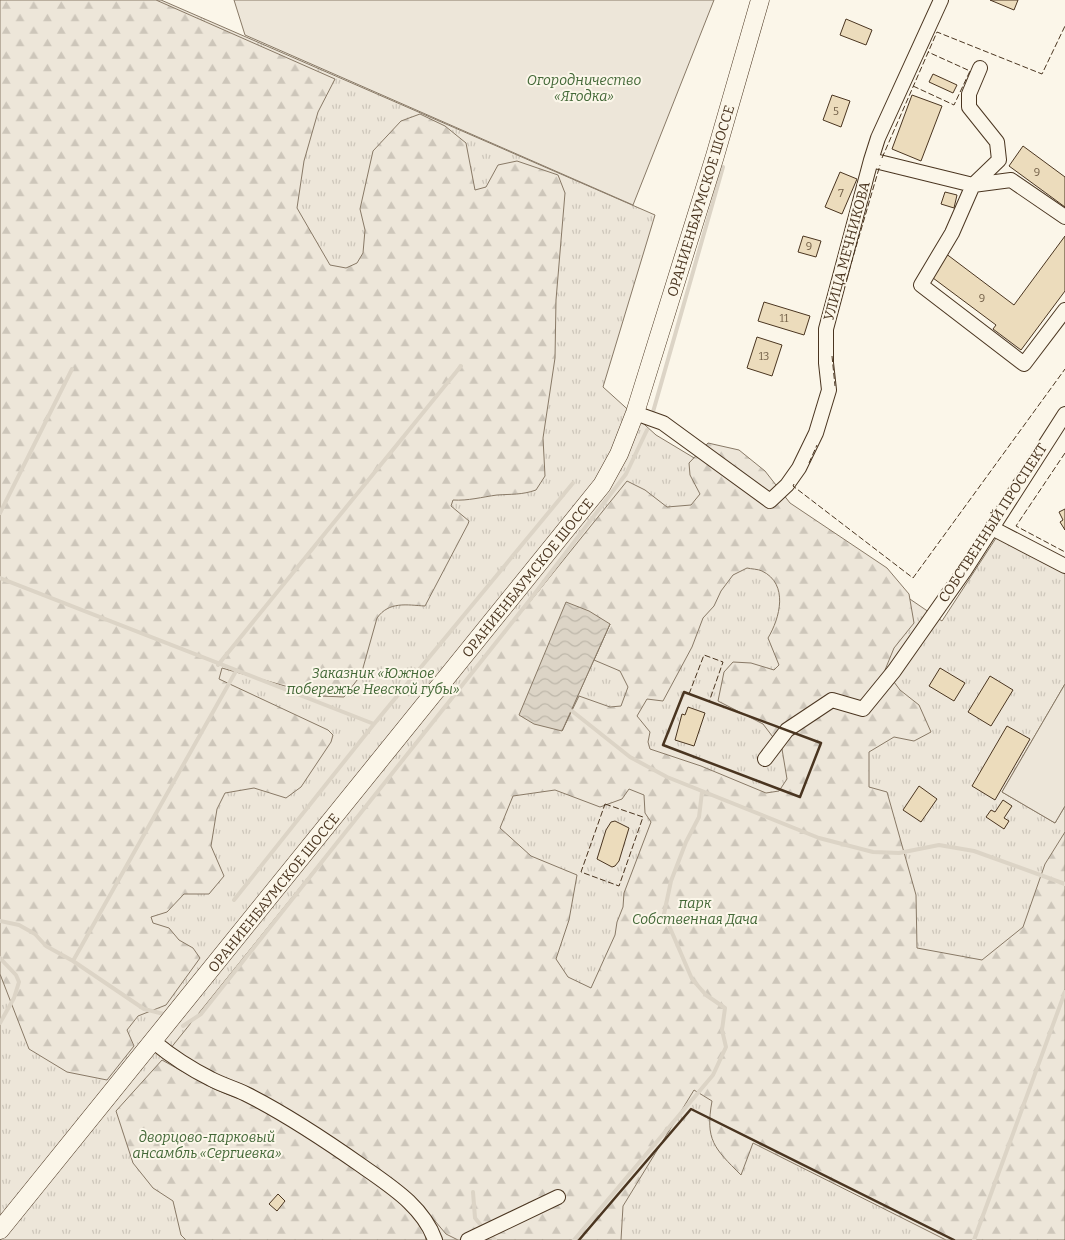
<svg xmlns="http://www.w3.org/2000/svg" width="1065" height="1240" font-family="Bitter,serif">
<defs>
<pattern id="grass-tufts" width="24" height="20" patternUnits="userSpaceOnUse" patternTransform="scale(1.25)"><rect width="24" height="20" fill="#ede6d9"/><path d="M3 7l-1-3M5 7V3M7 7l1-3M15 17l-1-3M17 17v-4M19 17l1-3" fill="none" stroke="#cdc6ba"/></pattern>
<pattern id="forest-firs" width="22" height="20" patternUnits="userSpaceOnUse" patternTransform="scale(1.25)"><rect width="22" height="20" fill="#ede6d9"/><path d="M5 1l3.5 6h-7zM16 11l3.5 6h-7z" fill="#cdc6ba"/></pattern>
<pattern id="water-waves" width="16" height="10" patternUnits="userSpaceOnUse" patternTransform="scale(1.25)"><rect width="16" height="10" fill="#dcd4c6"/><path d="M0 5q4-4 8 0t8 0" fill="none" stroke="#beb7aa"/></pattern>
</defs>
<rect width="100%" height="100%" fill="#fbf6e9"/>
<path fill="url(#grass-tufts)" stroke="#887966" d="M0 0H161L655 215 603 387 656 435 774 506 942 621 998 535 1065 570V684L1002 792 1055 823 1065 806V1240H0Z"/>
<path fill="url(#forest-firs)" stroke="#887966" fill-rule="evenodd" d="M0 0H156L335 79 318 112 304 161 297 208 330 265 346 268 357 263 363 253 365 230 360 209 373 151 401 121 420 114 445 126 466 143 475 190 486 187 498 165 517 161 558 175 565 193 556 300 555 358 543 438 545 476 536 490C522 495 511 494 497 495 482 497 468 501 453 500L451 506 469 521 468 524 425 606C407 605 389 601 377 618L361 675 344 697 320 696 222 668 219 679 328 730 333 735 331 742 301 787 286 798 254 788 225 793 217 809 211 846 224 876 209 894H184L167 912 151 917 153 923 169 928 179 940 193 948 200 958 166 1005 138 1016 127 1030 134 1046 107 1080 67 1072 29 1049 0 974Z
M708 443 739 450 765 471 790 503 887 568 909 594 914 623 894 648 885 670 900 690 919 705 931 732 914 741 894 737 869 752V787L887 792 916 895 917 948 982 960 1023 927 1045 864 1065 832V1240H946L753 1143 741 1175C714 1148 705 1140 712 1101L694 1090 623 1206 621 1240H458L446 1234 424 1208 225 1079 170 1049 627 481 645 490 667 507 691 505 700 494 690 475 689 463ZM747 568C751 569 758 569 762 571 789 584 780 618 768 638L779 665 774 670 751 663 733 662 724 672 718 701 763 724 782 749 787 779 779 791 766 793 701 766 650 749 648 742 650 732 637 716 647 699 663 701 692 647 703 618 714 606 721 591 733 575ZM610 624 594 660 620 671 628 687 621 706 610 707 579 696 562 731ZM629 789 644 795 645 813 651 822 624 893 623 907 617 922 615 935 591 988 568 977 556 959 569 920 577 875 531 856 500 828 513 796 555 790 600 807 622 799Z
M162 1060 214 1089 245 1101 273 1115 388 1190 424 1228 426 1240H186L181 1235 173 1201 153 1188 133 1163 116 1111Z"/>
<path fill="#ede6d9" stroke="#887966" d="M234 0H714L633 205 245 35Z
M1065 684V806L1055 823 1002 792Z"/>
<path fill="url(#water-waves)" stroke="#887966" d="M566 602 589 611 610 624 562 731 534 724 519 715Z"/>
<g fill="none" stroke-linecap="round" stroke-linejoin="round">
<path stroke="#dcd4c6" stroke-width="4" d="M653 412 723 167
M0 513 72 369
M0 578 374 724
M218 665 461 366
M572 711 630 757 667 777 819 838 873 852 899 853 939 845 974 851 1065 884
M234 900 374 724 573 483
M0 921 19 925 35 934 46 946 73 961
M0 958 16 975 19 982 14 998 0 1023
M164 1014 144 1009 73 961 236 671
M183 1026 201 1014 529 601 626 474 647 430
M473 1192 475 1218 484 1229
M489 1234 495 1240
M574 1240 713 1075 726 1047 722 1030 725 1008 706 995 692 979 664 914 671 881 686 842 699 817 702 792
M974 1240 1065 992"/>
</g>
<path fill="#ecdcbc" stroke="#4a3520" d="M990 0H1018L1014 10Z
M846 19 872 30 866 45 840 35Z
M933 74 957 85 953 93 929 82Z
M832 95 850 101 841 127 823 120Z
M912 95 942 106 921 161 892 149Z
M1023 146 1065 177V207L1009 166Z
M840 172 857 179 842 214 825 207Z
M945 192 957 195 954 208 941 204Z
M803 236 821 241 816 257 798 252Z
M1065 236V291L1021 350 993 329 996 325 929 275 945 253 1014 305Z
M764 302 810 316 804 335 758 321Z
M757 337 782 345 772 376 747 368Z
M1065 509V530L1060 522 1063 520 1059 512Z
M940 668 965 683 954 701 929 686Z
M990 676 1013 690 991 726 968 712Z
M688 707 705 713 694 746 675 740 682 714 685 715Z
M1007 726 1030 739 995 800 972 786Z
M919 786 937 799 921 822 903 810Z
M1003 800 1012 806 1004 818 1009 821 1004 829 986 817 991 810 995 812Z
M615 821 629 828 619 861 615 866 612 867 597 859 606 830 611 822Z
M278 1194 285 1201 277 1211 269 1204Z"/>
<g fill="none" stroke-linecap="round" stroke-linejoin="round">
<defs>
<path id="minor" d="M980 68 969 94V107L997 142 999 160 973 185 952 233 921 285 1024 364 1065 310
M871 160 973 185 1011 180 1065 217
M635 413 663 423 770 501 787 485 799 468 816 433 829 390 826 363V329L871 160 878 138 941 0
M992 528 1065 566
M765 759 787 730 832 700 863 709 894 671 965 570 1065 414
M154 1042C171 1056 191 1069 211 1079 222 1085 234 1088 246 1094 286 1114 325 1140 362 1166 390 1186 423 1206 435 1240
M468 1240 558 1197"/>
<path id="major" d="M0 1230 602 485 619 454 635 413 715 156 760 0"/>
</defs>
<use href="#minor" stroke="#4a3520" stroke-width="16"/>
<use href="#major" stroke="#4a3520" stroke-width="19"/>
<use href="#minor" stroke="#fbf6e9" stroke-width="14"/>
<use href="#major" stroke="#fbf6e9" stroke-width="18"/>
<path stroke="#4a3520" stroke-width="1" stroke-dasharray="6 2.5" stroke-linecap="butt" d="M913 86 954 105 970 71 928 52
M882 158 937 32 1042 74 1065 26
M844 288 880 165
M832 356 835 386
M1065 453 1016 526 1065 552
M809 463 817 445
M794 484 793 486 913 578 1065 369
M689 694 704 655 723 662 709 702
M605 804 643 817 619 886 581 872Z"/>
<path stroke="#4a3520" stroke-width="2.5" d="M684 692 821 743 800 797 663 745Z
M579 1240 691 1109 954 1240"/>
</g>
<g text-anchor="middle" dominant-baseline="central" stroke-width="4" stroke-linejoin="round" paint-order="stroke">
<g font-size="11" fill="#725f47">
<text x="836" y="111">5</text>
<text x="1037" y="172">9</text>
<text x="841" y="193">7</text>
<text x="809" y="246">9</text>
<text x="982" y="298">9</text>
<text x="784" y="318">11</text>
<text x="764" y="356">13</text>
</g>
<g font-size="14" font-style="italic" fill="#436837" stroke="#fbf6e9">
<text x="584" y="80">Огородничество<tspan x="584" dy="16">«Ягодка»</tspan></text>
<text x="373" y="673">Заказник «Южное<tspan x="373" dy="16">побережье Невской губы»</tspan></text>
<text x="695" y="903">парк<tspan x="695" dy="16">Собственная Дача</tspan></text>
<text x="207" y="1137">дворцово-парковый<tspan x="207" dy="16">ансамбль «Сергиевка»</tspan></text>
</g>
<g font-size="14" fill="#4a3520" stroke="#fbf6e9">
<text transform="translate(701 201) rotate(-73)">ОРАНИЕНБАУМСКОЕ ШОССЕ</text>
<text transform="translate(847 251) rotate(-75)">УЛИЦА МЕЧНИКОВА</text>
<text transform="translate(993 523) rotate(-57)">СОБСТВЕННЫЙ ПРОСПЕКТ</text>
<text transform="translate(528 578) rotate(-51)">ОРАНИЕНБАУМСКОЕ ШОССЕ</text>
<text transform="translate(274 893) rotate(-51)">ОРАНИЕНБАУМСКОЕ ШОССЕ</text>
</g>
</g>
</svg>
